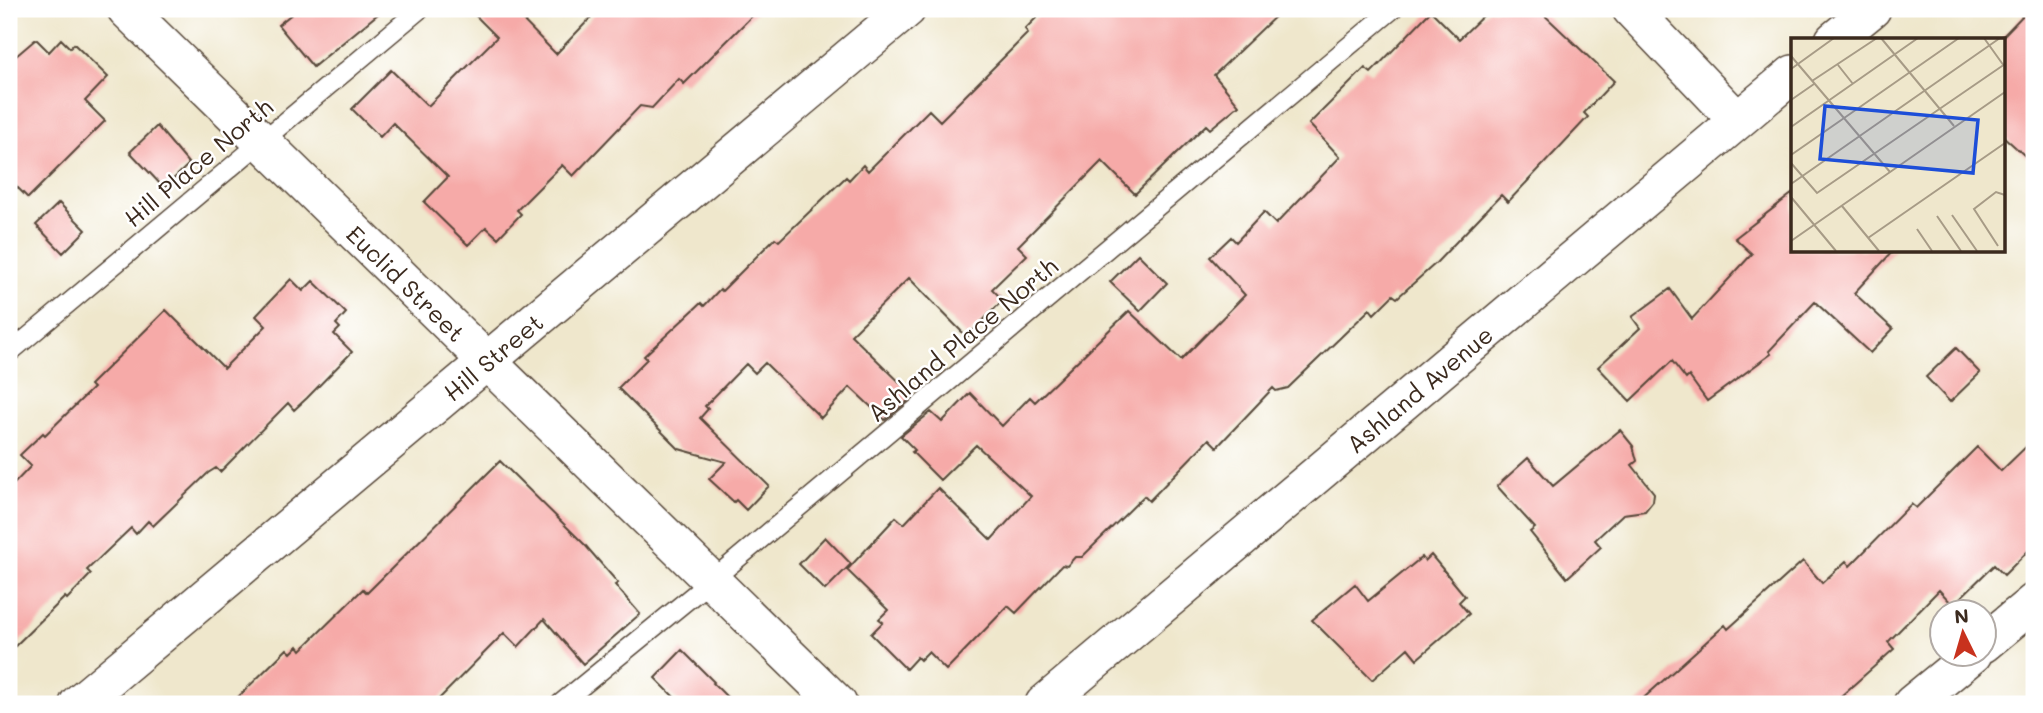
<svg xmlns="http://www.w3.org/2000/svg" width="2043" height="713" font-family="Mali,sans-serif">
<rect width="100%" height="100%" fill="#fff"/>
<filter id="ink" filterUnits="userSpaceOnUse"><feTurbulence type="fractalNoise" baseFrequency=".0143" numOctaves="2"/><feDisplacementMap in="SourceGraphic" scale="14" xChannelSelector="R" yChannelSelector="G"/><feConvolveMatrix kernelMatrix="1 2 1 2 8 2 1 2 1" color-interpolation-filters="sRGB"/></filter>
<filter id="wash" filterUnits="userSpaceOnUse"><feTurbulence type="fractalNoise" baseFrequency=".00686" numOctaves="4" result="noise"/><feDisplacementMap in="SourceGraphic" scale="28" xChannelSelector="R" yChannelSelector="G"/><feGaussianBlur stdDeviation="1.57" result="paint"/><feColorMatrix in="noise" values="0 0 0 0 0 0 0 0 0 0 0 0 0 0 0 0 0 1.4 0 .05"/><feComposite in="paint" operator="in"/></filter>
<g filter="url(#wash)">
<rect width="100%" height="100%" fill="#efe7cc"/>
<g id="blocks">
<path fill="#f6aaa8" d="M298 9H384L313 67 278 25Z
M469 9H512L556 54 599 9H759L684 84 679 79 652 108 640 106 573 176 562 165 517 210 521 214 498 238 486 227 468 245 424 202 448 177 393 123 380 137 352 109 391 70 428 106 497 37Z
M1045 9H1283L1214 75 1239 105 1210 129 1206 125 1135 194 1102 161 1018 246 1027 255 992 289 1003 300 967 337 909 278 851 335 914 396 885 420 850 387 821 418 765 363 755 373 746 364 705 406 708 409 700 418 769 486 746 510 736 500 734 502 709 479 726 462 679 449 618 388 647 359 644 356 701 303 704 306 720 289 722 291 775 238 779 241 846 177 849 180 863 165 868 171 929 110 940 121 1028 33 1025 29Z
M1490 9H1538L1614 81 1584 113 1588 117 1508 202 1501 195 1436 263 1397 298 1393 295 1374 314 1370 309 1288 388 1276 391 1273 388 1217 447 1209 439 1149 501 1144 496 1082 557H1075L1067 566 1062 565 1016 613 1008 606 946 670 928 652 920 660 917 657 906 669 871 634 883 622 879 619 888 610 847 570 896 517 904 524 938 488 991 540 1031 496 976 445 940 480 912 452 915 450 901 436 931 412 942 422 970 393 1002 426 1030 397 1035 402 1129 311 1181 360 1245 295 1210 257 1231 237 1236 242 1264 212 1276 224 1340 157 1309 124 1365 68 1371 73 1431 11 1459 39Z
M2029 9H2034V164L2003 136V36Z
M36 39 49 52 61 39 70 48 74 44 108 77 85 101 105 121 28 198 9 179V74L15 68 9 62Z
M157 126 189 164 164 188 130 152Z
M1793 193V250H1894L1854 293 1893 329 1870 353 1815 302 1769 351 1771 354 1707 401 1689 376 1686 379 1672 361 1630 401 1598 367 1640 328 1632 317 1670 289 1692 319 1752 254 1735 238Z
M59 203 86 230 63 253 36 225Z
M1138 254 1167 283 1140 311 1110 282Z
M291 279 303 291 313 281 346 313 336 324 340 328 334 334 352 352 307 398 294 410 288 403 220 472 216 468 208 473 153 526 148 521 136 534 131 528 87 570 91 574 67 599 65 597 9 652V489L31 466 20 455 43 433 45 435 93 388 90 385 166 310 224 368 266 326 256 316Z
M1956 348 1980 373 1950 402 1926 377Z
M1620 430 1633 446 1637 461 1632 465 1654 493 1653 501 1645 511 1623 514 1595 540 1601 547 1567 578 1530 532 1535 528 1497 486 1528 458 1553 486Z
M2034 439V545L2004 575 1994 565 1953 605 1939 590 1888 642 1894 649 1832 704H1637L1725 625 1728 629 1803 561 1822 583 1846 561 1850 566 1911 504 1916 508 1977 447 2001 471Z
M500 461 585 545 618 583 615 585 640 614 583 664 544 619 518 647 504 633 434 704H231L287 649 291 653 298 646 301 650 363 589 367 593Z
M825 537 851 564 825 590 799 564Z
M1431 555 1465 596 1459 602 1469 614 1417 659 1408 648 1372 680 1312 620 1355 584 1368 601 1422 557 1425 561Z
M682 650 714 682 713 683 734 704H681L655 678Z"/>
</g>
</g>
<g filter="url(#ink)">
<use href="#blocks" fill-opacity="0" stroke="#564638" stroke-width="2"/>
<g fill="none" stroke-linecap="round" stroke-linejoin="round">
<defs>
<path id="service" d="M9 353 420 9
M560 704 712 580 1393 9"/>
<g id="minor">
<path id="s1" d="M126 9 838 704"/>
<path d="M1631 9 1737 120"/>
<path d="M1834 40 1872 9"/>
<path d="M1983 644 2034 602"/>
<path id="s2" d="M78 704 907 9"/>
<path id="s3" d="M1044 704 1793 74"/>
<path d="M1912 704 1973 654"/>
</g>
</defs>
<use href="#service" stroke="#564638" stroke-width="21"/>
<use href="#minor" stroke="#564638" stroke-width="40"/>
<use href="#service" stroke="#fff" stroke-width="18"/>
<use href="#minor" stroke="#fff" stroke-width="37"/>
</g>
</g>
<g text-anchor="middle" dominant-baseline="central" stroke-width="5" stroke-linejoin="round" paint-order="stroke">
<g font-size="24" fill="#3b2a1e" stroke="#fff">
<text transform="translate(198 162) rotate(-40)">Hill Place North</text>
<text stroke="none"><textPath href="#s1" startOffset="392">Euclid Street</textPath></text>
<text transform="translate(962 339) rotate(-40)">Ashland Place North</text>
<text stroke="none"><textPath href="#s2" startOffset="541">Hill Street</textPath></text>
<text stroke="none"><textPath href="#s3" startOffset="490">Ashland Avenue</textPath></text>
</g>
</g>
<g transform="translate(1791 38)">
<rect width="214" height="214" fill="#efe7cc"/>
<path fill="none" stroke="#a79b86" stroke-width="2" d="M90 0 163 88M193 0 213 28M0 18 99 134M47 27 62 46M0 31 43 0M21 43 86 0M0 62 23 46M0 89 127 0M0 117 168 0M0 125 26 155 214 26M0 146 209 0M0 159 45 213M51 168 88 213M161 177 186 213M146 178 170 213M126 191 141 213M77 200 214 105M0 203 214 54M207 208 183 171 205 154 214 157"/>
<path fill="#1d4ed8" fill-opacity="0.15" stroke="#1d4ed8" stroke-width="3.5" d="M34 68 187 82 182 135 29 121Z"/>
<rect width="214" height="214" fill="none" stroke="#3b2a1e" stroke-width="3.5"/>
</g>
<rect width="2043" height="713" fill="none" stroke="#fff" stroke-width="35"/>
<g transform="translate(1963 633) rotate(355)"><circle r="33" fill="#ffffff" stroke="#b1aaa5" stroke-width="2"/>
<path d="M0-5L12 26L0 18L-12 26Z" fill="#c8321e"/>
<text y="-10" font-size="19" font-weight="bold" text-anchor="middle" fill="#3b2a1e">N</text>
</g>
</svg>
